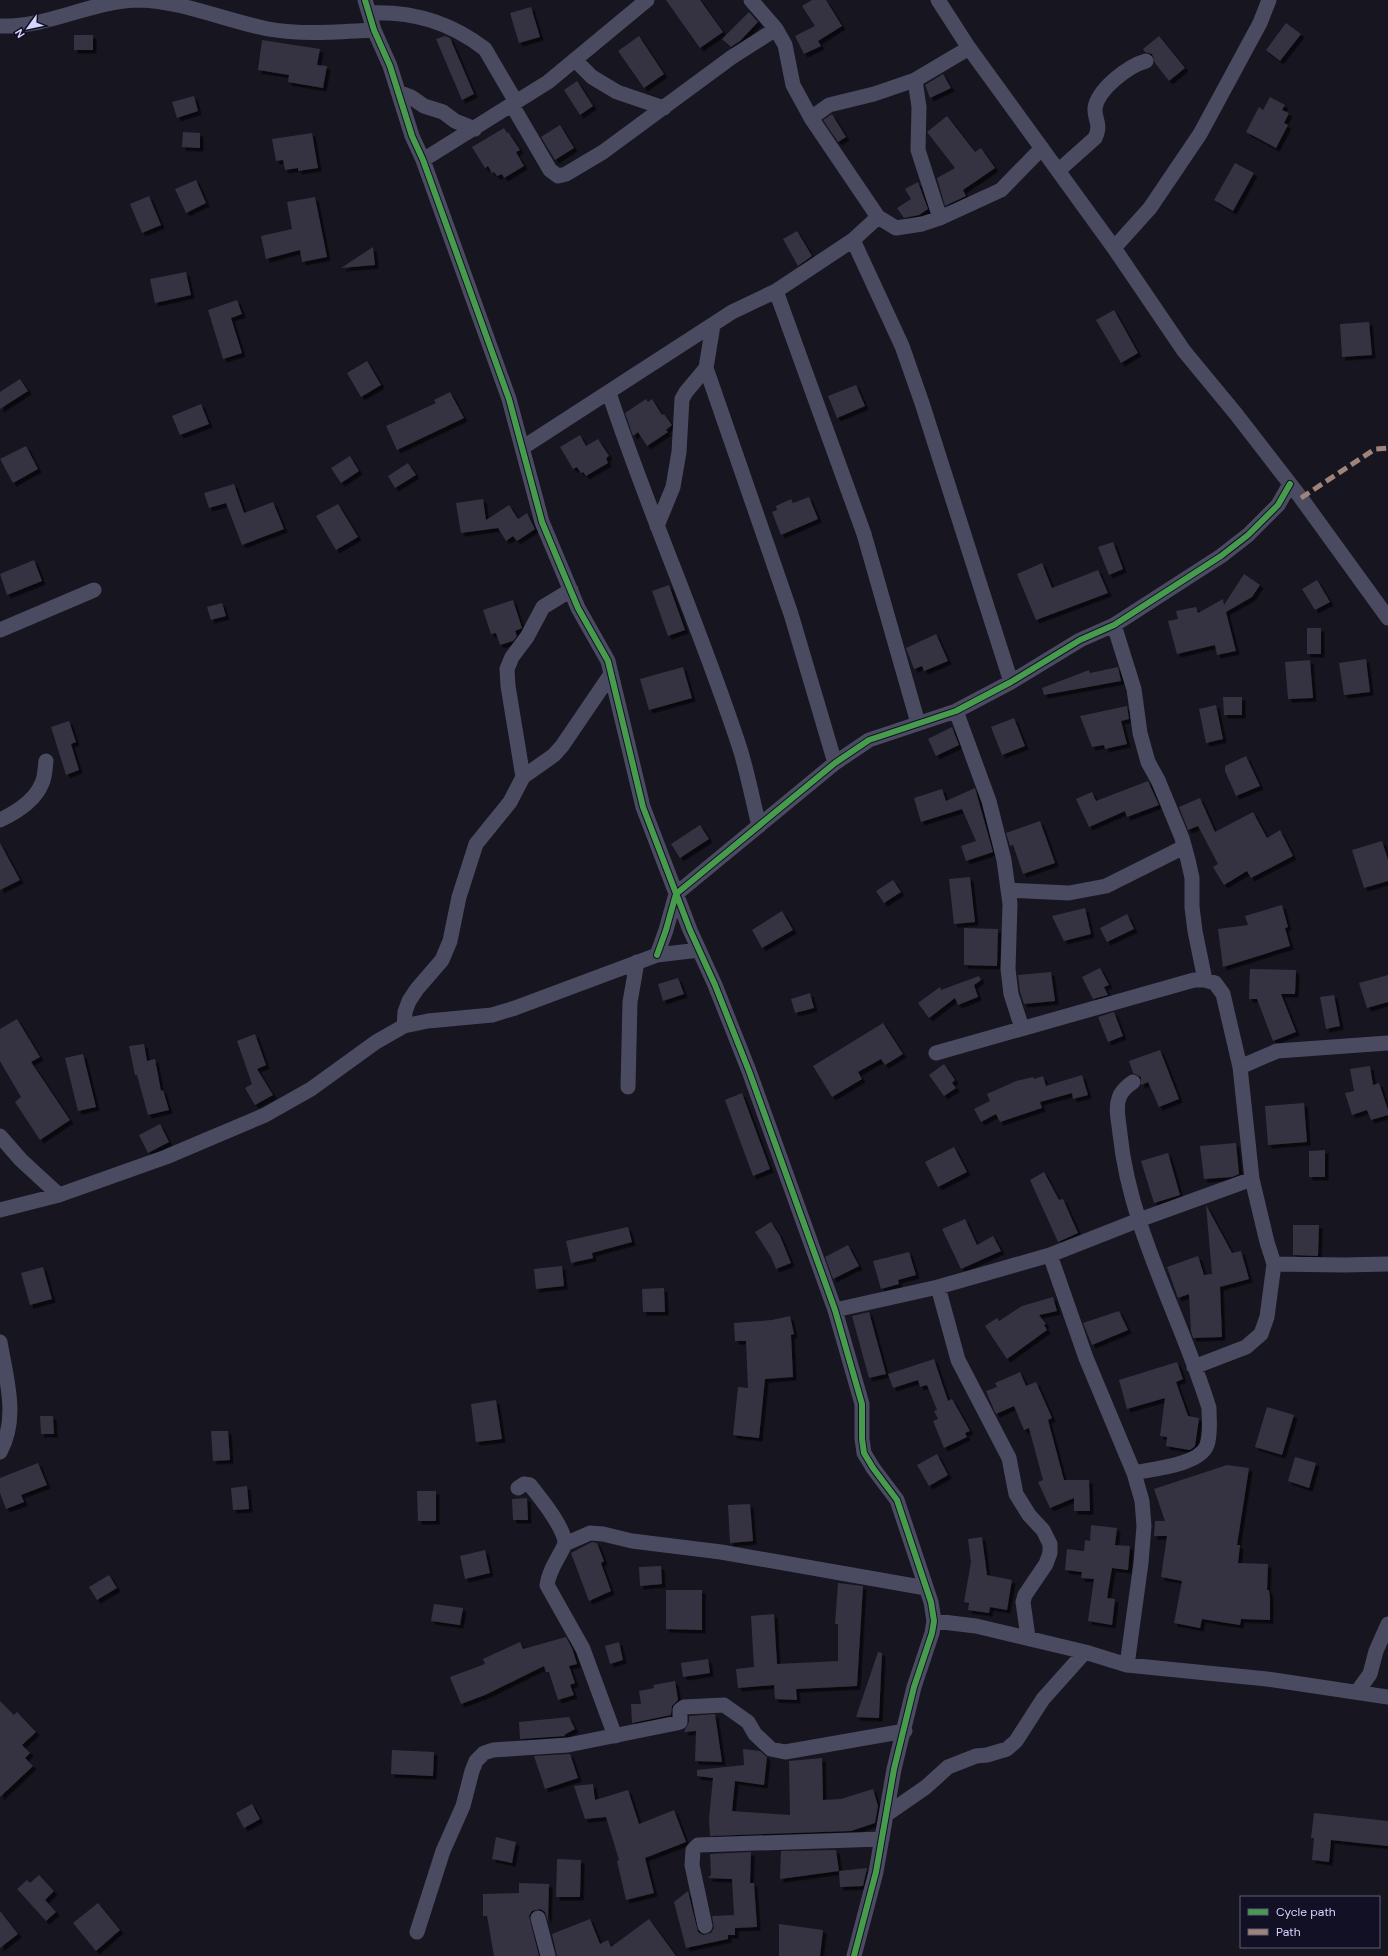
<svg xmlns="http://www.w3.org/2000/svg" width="1388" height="1956" font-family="'DM Sans',sans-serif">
<defs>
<filter id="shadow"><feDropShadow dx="3.5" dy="3.5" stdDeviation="0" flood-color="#0009"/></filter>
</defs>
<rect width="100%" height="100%" fill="#161520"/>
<path fill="#343342" filter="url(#shadow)" d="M666 0H700L723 32 700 48Z
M812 0H826L842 26 818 41 821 46 804 54 795 36 815 26 802 6Z
M531 7 540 37 519 43 510 13Z
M749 12 758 22 740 41 731 47 722 39Z
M1286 23 1301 34 1280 61 1266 50Z
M74 35H93V50H74Z
M445 36 450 38 474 94 462 100 436 39Z
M639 36 664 74 644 88 618 51Z
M1159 36 1185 68 1169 81 1155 63 1152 54 1145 52 1143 49Z
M262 40 320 49 317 65 327 66 323 88 288 82 289 75 258 70Z
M943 74 951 88 930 98 925 85Z
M577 81 593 106 580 115 564 90Z
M194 96 198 111 177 118 172 102Z
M1270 97 1285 105 1282 110 1289 113 1284 123 1288 125 1276 148 1246 132 1259 107 1263 110Z
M832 114 846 137 838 142 823 120Z
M947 116 975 152 981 148 995 168 963 190 966 196 945 206 937 178 955 168 927 132Z
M560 125 574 148 555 160 541 137Z
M504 128 507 133 508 132 520 150 516 152 524 166 504 178 502 174 497 176 494 172 492 173 488 166 485 168 472 147Z
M183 132 200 133V148L182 147Z
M312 133 318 168 298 171V168L285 170 283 160 276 161 272 139Z
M1235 163 1254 173 1233 211 1214 200Z
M196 180 206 203 186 213 175 189Z
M918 182 928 209 919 215 904 218 897 208 911 199 905 189Z
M149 196 161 225 142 233 130 204Z
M315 197 327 257 302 262 300 250 266 259 261 236 292 229 287 202Z
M797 231 812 256 798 266 783 239Z
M373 247 375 265 341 268Z
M186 272 191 295 155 303 150 279Z
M237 300 242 314 231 318 242 353 223 359 208 310Z
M1114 310 1138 353 1121 363 1096 320Z
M1369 322 1372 355 1342 357 1340 324Z
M367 361 381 385 361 397 347 373Z
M20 379 28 391 0 409V392Z
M856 385 865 406 837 418 828 396Z
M450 392 464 418 397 450 386 426 436 403 434 400Z
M646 399 648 402 652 399 662 415 664 414 672 425 666 430 668 432 647 446 638 432 633 436 625 413Z
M201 404 209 424 180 435 172 416Z
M580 435 586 446 598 439 609 456 606 458 608 463 586 476 583 472 581 473 577 467 573 469 560 447Z
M26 446 38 469 13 483 0 459Z
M350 456 359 471 341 483 331 468Z
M408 463 416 475 395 488 388 476Z
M234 484 244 513 273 502 284 529 242 545 226 503 209 508 204 493Z
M809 497 818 519 781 535 772 512 777 510 776 506 791 499 793 503Z
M483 499 486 520 509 505 518 519 527 513 535 529 517 541 513 536 506 541 498 528 461 533 456 503Z
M338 504 358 537 336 550 316 516Z
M1113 542 1123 569 1109 575 1098 547Z
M34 560 42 581 7 595 0 574Z
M1042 563 1052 588 1098 570 1108 593 1036 620 1017 574Z
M1244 574 1260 585 1252 597 1226 612 1236 651 1217 655 1215 645 1177 654 1168 621 1178 619 1176 611 1196 607 1198 613 1223 599 1224 605Z
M1317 580 1330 602 1315 610 1302 589Z
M669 585 685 630 668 636 652 591Z
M513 600 522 628 515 631 517 636 513 641 500 645 496 633 491 634 483 610Z
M222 603 226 616 211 620 207 607Z
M1307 628H1321V654H1307Z
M936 634 948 661 924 671 922 666 914 669 906 648Z
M1366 659 1370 692 1344 695 1339 663Z
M1310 660 1313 698 1288 699 1285 662Z
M683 667 692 698 649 710 640 679Z
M1118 667 1121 681 1044 695 1042 688 1089 670 1090 673Z
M1223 697H1242V715H1224Z
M1216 705 1223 739 1206 743 1199 709Z
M1127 706 1129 719 1121 721 1127 744 1105 749 1104 745 1092 747 1080 716Z
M1014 718 1025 746 1002 755 991 727Z
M69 721 76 742 71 744 79 770 66 775 51 727Z
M952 727 959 745 936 756 928 739Z
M1246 756 1260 786 1236 796 1225 771V766Z
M1148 781 1159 805 1127 817 1125 811 1089 827 1076 799 1092 792 1096 801Z
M975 788 993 852 966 861 961 846 976 841 962 809 921 822 914 798 942 789 946 801Z
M1200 798 1215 832 1253 812 1267 838 1280 830 1293 856 1251 878 1247 871 1224 885 1213 867 1218 864 1198 826 1188 830 1179 807Z
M1040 821 1055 863 1023 874 1013 845 1010 846 1006 833Z
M700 825 709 839 680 858 671 844Z
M1382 841 1388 860V881L1364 888 1352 850Z
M0 843 20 880 0 890Z
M970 877 975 922 954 924 949 879Z
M893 880 901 892 884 903 876 891Z
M1282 905 1288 927 1285 928 1290 946 1223 967 1218 929 1248 925 1245 916Z
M1085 908 1091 934 1064 941 1052 916Z
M782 911 793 930 762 948 752 930Z
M1127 914 1134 929 1107 942 1100 928Z
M964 928 998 929 997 966 964 965Z
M1100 968 1109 985 1104 987 1108 995 1093 999 1082 977Z
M1250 969 1296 970 1295 994H1281L1296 1032 1273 1041 1257 999H1249Z
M1051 972 1055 1001 1024 1004 1020 992 1018 975Z
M1388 975V1002L1367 1008 1359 983Z
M979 976 981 980 974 985 978 997 958 1005 955 998 929 1018 918 1003 940 987 941 990Z
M678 978 684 994 663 1001 658 984Z
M810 993 814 1008 795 1013 791 999Z
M1334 995 1340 1026 1326 1029 1320 997Z
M1114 1012 1123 1036 1108 1042 1098 1017Z
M17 1019 40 1057 31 1062 70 1120 40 1140 15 1102 21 1097 0 1061V1029Z
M883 1023 903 1054 885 1065 881 1059 858 1072 862 1079 832 1097 813 1066Z
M255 1034 266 1065 257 1069 273 1095 255 1105 245 1088 252 1084 237 1041Z
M144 1044 147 1061 155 1059 161 1091 163 1090 169 1110 148 1115 137 1075H135L129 1046Z
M1160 1050 1179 1099 1159 1107 1148 1082 1141 1085V1077L1133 1073 1129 1061Z
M83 1054 96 1107 78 1111 65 1058Z
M944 1064 955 1080 952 1083 956 1088 944 1096 929 1075Z
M1370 1066 1373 1085 1379 1083 1388 1110V1115L1371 1120 1367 1110 1352 1115 1345 1093 1354 1091 1350 1069Z
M1082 1075 1088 1095 1073 1099 1072 1093 1040 1102 1042 1108 1000 1122 996 1114 981 1122 974 1109 990 1101 987 1094 1016 1081 1033 1077 1034 1079 1043 1076 1046 1086Z
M742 1093 770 1169 753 1176 725 1100Z
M1304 1103 1307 1142 1268 1145 1265 1106Z
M160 1124 169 1142 148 1153 139 1135Z
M1236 1143 1239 1174 1232 1177 1204 1179 1200 1146Z
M954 1147 967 1172 938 1187 925 1162Z
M1325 1150V1177H1309V1151Z
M1168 1153 1180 1195 1154 1203 1141 1161Z
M1044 1172 1059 1200 1063 1199 1078 1233 1058 1242 1030 1180Z
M1206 1205 1232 1253 1241 1251 1249 1279 1220 1287 1222 1337 1193 1338 1191 1331 1189 1294 1178 1298 1167 1267 1198 1256 1204 1275 1212 1274Z
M965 1219 977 1245 993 1236 1001 1251 961 1269 942 1229Z
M771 1222 780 1236 791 1263 776 1269 771 1257 755 1232Z
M1293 1225H1319L1318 1256 1293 1255Z
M628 1227 632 1242 592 1253 593 1258 571 1263 566 1241Z
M848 1245 859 1266 833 1279 825 1257Z
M909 1252 916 1275 898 1280 899 1284 881 1289 873 1261Z
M562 1266 564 1286 536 1289 534 1269Z
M43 1267 52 1299 30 1305 21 1273Z
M664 1288 665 1312H643L642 1289Z
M1053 1297 1057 1311 1039 1315 1046 1324 1044 1325 1047 1330 1007 1359 985 1326 997 1318 999 1321 1022 1306Z
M1119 1311 1128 1330 1092 1345 1083 1323Z
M869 1312 886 1374 869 1378 852 1316Z
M790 1316 794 1334 791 1335 793 1377 765 1379 759 1438 733 1435 738 1387 748 1388 746 1341H735L734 1323 772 1320Z
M934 1359 948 1401 952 1399 970 1431 965 1433 967 1437 944 1448 933 1421 938 1419 934 1411 937 1410 927 1385 920 1387 918 1380 893 1388 888 1374Z
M1177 1362 1183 1379 1176 1382 1188 1416 1199 1418 1195 1446 1190 1450 1166 1446 1167 1437 1160 1436 1165 1398 1127 1409 1119 1380Z
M1020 1372 1026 1386 1036 1382 1052 1418 1048 1420 1064 1480H1089L1090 1511H1074V1498L1050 1508 1038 1482 1043 1480 1029 1428 1024 1430 1014 1406 996 1414 994 1410 986 1391 997 1387 995 1383Z
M496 1400 502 1439 476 1442 471 1404Z
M1267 1407 1294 1415 1282 1455 1255 1447Z
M40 1416H53L54 1434H41Z
M211 1431H228L230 1460 213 1461Z
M937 1454 948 1475 929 1486 917 1465Z
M1295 1457 1316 1463 1309 1488 1288 1481Z
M38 1463 47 1485 21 1495 24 1502 6 1509 0 1493V1478Z
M1227 1465 1249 1468 1237 1545H1240L1238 1563 1268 1564 1267 1590H1269L1270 1599V1620L1241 1619 1240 1625 1202 1619 1200 1628 1174 1623 1182 1581 1161 1577 1167 1536H1154L1155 1521H1165L1154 1489Z
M247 1486 249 1509 233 1510 231 1488Z
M417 1491H436V1521H418Z
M527 1498 528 1520H513L512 1499Z
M750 1504 753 1541 730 1543 728 1505Z
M1091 1525 1117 1528 1115 1545 1130 1546 1128 1570 1112 1568 1107 1598 1115 1599 1112 1625 1088 1621 1094 1579 1081 1578 1082 1572 1065 1570 1067 1549 1084 1551 1085 1540 1090 1541Z
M982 1537 987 1575 1012 1580 1007 1610 990 1607 989 1613 968 1610 969 1603 964 1602 971 1562 968 1539Z
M592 1542 597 1543 604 1561 601 1563 611 1591 589 1601 571 1553Z
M485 1550 490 1573 465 1579 460 1556Z
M661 1566 662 1584 640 1586 639 1567Z
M109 1575 117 1588 97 1600 89 1587Z
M838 1583 863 1586 857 1686 796 1689 797 1700 775 1699 774 1685 738 1688 736 1669 754 1667 751 1616 774 1614 777 1664 838 1661V1624H835Z
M666 1590H702V1630L666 1629Z
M434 1604 463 1608 460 1625 431 1621Z
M566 1637 572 1648 577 1664 569 1666 575 1683 570 1685 574 1695 558 1700 549 1672H546L544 1666 485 1695 461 1704 450 1677 485 1664 483 1659 520 1642 523 1649Z
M619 1642 623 1660 610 1664 605 1646Z
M878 1652 882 1653 879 1718 856 1717Z
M708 1659 710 1673 683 1677 681 1663Z
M675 1681 678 1700 672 1706 671 1715 632 1723 631 1704H641L639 1691 654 1688 653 1685Z
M0 1701 14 1715 17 1712 36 1732 22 1745 30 1753 25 1758 33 1766 0 1797Z
M715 1714 722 1762 695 1761 696 1731 684 1732 689 1722V1716Z
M569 1717 575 1729 564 1735 565 1736 520 1739 519 1722Z
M743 1749 760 1751 767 1757 764 1785 735 1781 732 1811 790 1815 789 1761 822 1758 823 1800 841 1799 873 1789 878 1806 875 1823 851 1831 710 1836 709 1819 713 1778 697 1776V1770L744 1765Z
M392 1750 434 1752 433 1776 391 1774Z
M570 1754 578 1778 545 1789 534 1756Z
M593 1784 595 1800 628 1790 639 1824 674 1810 686 1842 645 1858 654 1893 626 1900 617 1861 619 1860 606 1817 585 1819 574 1786Z
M252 1804 260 1819 244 1828 236 1813Z
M1314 1813 1388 1821V1846L1331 1840 1329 1862 1312 1860 1314 1838H1311Z
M496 1837 516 1842 512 1863 492 1859Z
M836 1850 839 1871 780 1879 781 1851Z
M751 1852 750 1883H754L757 1927 735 1928V1935H728V1939L686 1948 674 1902 688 1891 698 1932 703 1935 711 1933 714 1928 712 1916 734 1915 732 1879 708 1878 711 1875 710 1854Z
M557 1859 581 1860 580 1897H556Z
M867 1868 863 1886 840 1887 839 1871Z
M39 1875 54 1891 45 1900 56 1912 46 1921 17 1889 27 1880 30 1883Z
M519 1883 549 1884 548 1921 545 1912 540 1909 532 1911 529 1916 539 1956H494L487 1916H483V1894L519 1893Z
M98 1903 120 1930 96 1951 73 1923Z
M0 1911 18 1934 0 1948Z
M590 1919 600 1944 608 1940 611 1947 649 1919 676 1956H557L552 1934Z
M779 1924 823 1930 820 1956H779Z"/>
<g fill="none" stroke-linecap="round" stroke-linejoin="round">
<path stroke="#4a4b61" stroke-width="15" d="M365 0 374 30 390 66 412 136 423 160 509 399 542 522 578 608 608 661 643 807 690 930 715 985 749 1071 835 1310 862 1404V1439L864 1453 873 1468 897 1500 931 1602 934 1621 932 1633 914 1687 894 1769 876 1872 854 1956
M751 0 776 29 785 45 793 85 811 118 829 105 874 94 915 80 969 48
M938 0 969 48 1114 248 1184 351 1236 414 1301 498 1388 618
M369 13C413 11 450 22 485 49L516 102
M0 26C48 28 92 0 140 0 181 1 227 21 268 29 302 35 339 32 374 30
M575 60 592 77 617 92 664 108
M915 80 919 107 918 150 940 218
M398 92 411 97 424 106 443 112 455 121 475 129
M512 105 550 170 558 176 566 174 603 152 732 57 776 29
M811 118 878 217 896 228 922 224 940 218 1001 190 1042 148
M423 160 548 82 647 0
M1058 171 1095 138C1102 123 1094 120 1095 108 1098 89 1128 66 1146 61
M853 240 902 346 922 403 1011 682
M1114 248 1150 208 1200 134 1260 23 1269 0
M776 291 864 534 918 723
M706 368 791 614 835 763
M609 393C649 514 702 631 741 752 748 776 753 801 759 826
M522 448 732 312 776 291 853 240 878 217
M657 526 673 487 679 452 682 399 686 392 706 368 713 325
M1114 625 1134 689 1140 733 1148 762 1158 780 1182 838 1188 860 1192 878V907L1195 931 1205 980
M0 630 94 590
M956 711 989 801 1004 860 1010 904 1008 969 1011 994 1022 1028
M523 777 508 686 507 669 512 657 527 637 543 607 571 590
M0 820C17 812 35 801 42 783 45 777 45 768 46 761
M1008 890 1069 893 1106 886 1184 847
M657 955 666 930 676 894 835 763 869 740 956 711 1011 682 1080 640 1114 625 1221 556 1248 535 1278 505 1290 484
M404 1026 405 1012 409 1001 417 989 442 960 450 941 459 897 476 844 510 802 523 777 554 755 562 746 611 674
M936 1053 1194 980H1205L1215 983 1223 994 1240 1067 1252 1179 1267 1242 1274 1264 1267 1317 1261 1334 1246 1347 1194 1367
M1240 1067 1277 1051 1388 1043
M1133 1082C1127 1086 1121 1091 1119 1098 1115 1109 1119 1122 1120 1134 1130 1230 1181 1317 1209 1408 1209 1420 1211 1433 1207 1445 1200 1465 1152 1469 1134 1473
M628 1087 630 1002 637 962
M0 1136 21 1160 59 1195
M0 1210 59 1195 166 1157 265 1115 311 1089 376 1042 404 1026 428 1021 492 1015 515 1008 657 955 699 950
M1050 1255 1086 1358 1134 1473 1142 1501 1144 1526 1141 1563 1127 1665
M1274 1264 1344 1265 1388 1264
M938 1287 958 1360 1009 1458 1016 1494 1029 1515 1043 1530 1050 1544V1553L1046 1564 1025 1595 1023 1602 1028 1637
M835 1310 938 1287 1050 1255 1139 1220 1252 1179
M0 1342C6 1378 19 1418 0 1452
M518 1488 524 1484 530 1485C538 1495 570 1534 564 1546 558 1559 549 1570 547 1585L583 1649 615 1736
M565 1544 590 1533 603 1534 632 1541 721 1552 926 1588
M934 1621 976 1626 1085 1652 1127 1665 1267 1679 1388 1697
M1357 1692 1370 1674 1376 1651 1388 1624
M887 1814 926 1787 948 1767 976 1756 987 1755 1007 1749 1016 1741 1043 1699 1085 1652
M538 1918 548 1956
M705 1926 692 1865 693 1850 698 1845 882 1839
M417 1932 443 1851 463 1806 472 1771 476 1761 484 1753 493 1750 568 1745 677 1723 680 1722V1710L684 1707 724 1705 748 1722 755 1734 771 1749 785 1752 905 1731"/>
<path stroke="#a18479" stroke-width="5" stroke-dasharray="10 5" stroke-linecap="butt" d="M1301 498 1375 449 1388 448"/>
<defs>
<path id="cycleway" d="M365 0 374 30 390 66 412 136 423 160 509 399 542 522 578 608 608 661 643 807 690 930 715 985 749 1071 835 1310 862 1404V1439L864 1453 873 1468 897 1500 931 1602 934 1621 932 1633 914 1687 894 1769 876 1872 854 1956
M657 955 666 930 676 894 835 763 869 740 956 711 1011 682 1080 640 1114 625 1221 556 1248 535 1278 505 1290 484"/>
</defs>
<use href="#cycleway" stroke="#121025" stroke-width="8"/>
<use href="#cycleway" stroke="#469c4c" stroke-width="6"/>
</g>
<rect x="1240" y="1896" width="140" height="52" fill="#121025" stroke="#605f7c"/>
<rect x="1248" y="1909" width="20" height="6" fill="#469c4c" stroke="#605f7c"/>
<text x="1276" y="1916" font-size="12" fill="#d6d5fe">Cycle path</text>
<rect x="1248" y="1929" width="20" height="6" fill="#a18479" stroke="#605f7c"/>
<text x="1276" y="1936" font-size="12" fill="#d6d5fe">Path</text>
<g transform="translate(28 28) rotate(237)" stroke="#121025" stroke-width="3" paint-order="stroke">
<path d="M0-3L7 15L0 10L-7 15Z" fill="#d6d5fe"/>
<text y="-6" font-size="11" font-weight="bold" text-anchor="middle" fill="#d6d5fe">N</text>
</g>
</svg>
